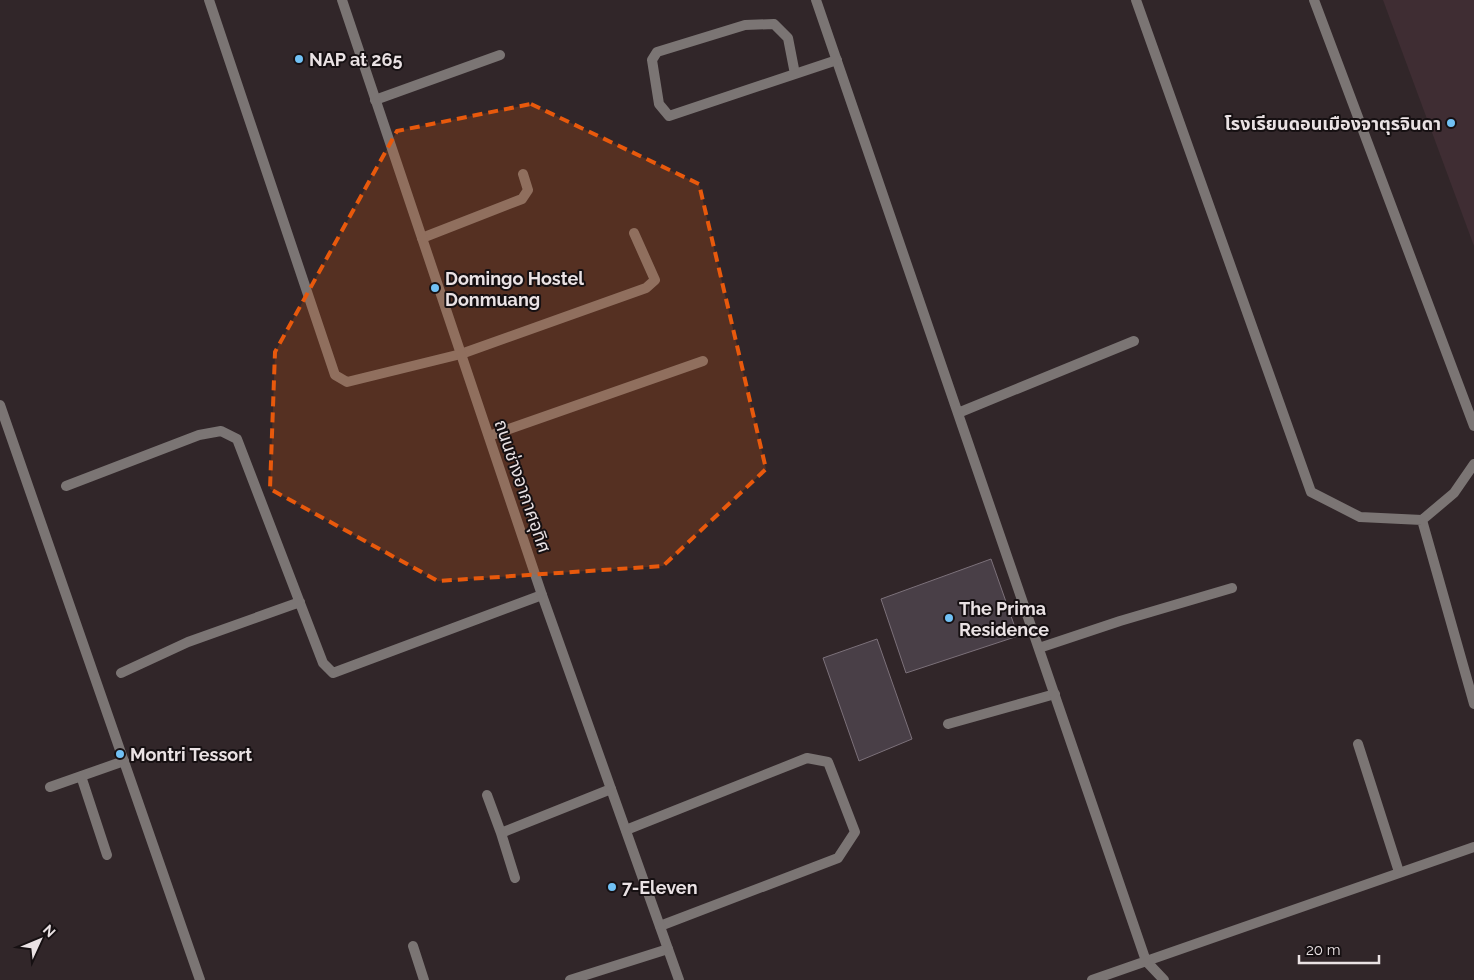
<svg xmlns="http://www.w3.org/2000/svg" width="1474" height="980" font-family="Raleway,'Noto Sans Thai',sans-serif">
<rect width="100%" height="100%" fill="#312629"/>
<path fill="#3f2d33" d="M1383 0H1474V246Z"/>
<path fill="#493f47" stroke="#7c717a" d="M991 559 1018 636 906 673 881 599Z
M877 639 912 739 859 761 823 658Z"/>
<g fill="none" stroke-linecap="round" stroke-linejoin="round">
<path stroke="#7b7574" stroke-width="10" d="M209 0 335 375 347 382 461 354 646 288 655 280 634 233
M774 24 788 38 795 74 669 116 659 104 652 60 657 52 745 25Z
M795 74 837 60
M948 724 1055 694
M1358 744 1399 872
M81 776 107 855
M50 787 124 761
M626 830 807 758 828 762 855 832 838 858 660 926"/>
<path stroke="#7b7574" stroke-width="10" d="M816 0 1146 961 1164 980
M1136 0 1311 492 1360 517 1422 520 1454 493 1474 464
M1314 0 1474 426
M375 100 500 55
M422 238 522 199 528 190 523 174
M0 405 200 980
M958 413 1134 341
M489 436 703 361
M66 486 199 435 221 431 237 439 323 663 333 673 542 595
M1422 520 1474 704
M1039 648 1120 621 1232 588
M121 673 188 642 300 602
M487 795 501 833 515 878
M501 833 611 789
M413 946 424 980
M570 980 668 949
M1092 980 1474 847"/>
<path stroke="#7b7574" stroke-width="10" d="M342 0 542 595 679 980"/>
</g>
<path fill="#e8590c" fill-opacity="0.2" stroke="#e8590c" stroke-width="4" stroke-dasharray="10 6" stroke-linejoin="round" d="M531 104 699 184 766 469 663 566 438 581 270 489 275 352 397 131Z"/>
<g fill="#71c1f5" stroke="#161012" stroke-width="2">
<circle cx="299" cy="59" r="5"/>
<circle cx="1451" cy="123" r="5"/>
<circle cx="435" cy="288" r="5"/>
<circle cx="949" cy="618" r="5"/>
<circle cx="120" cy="754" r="5"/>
<circle cx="612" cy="887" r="5"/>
</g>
<g text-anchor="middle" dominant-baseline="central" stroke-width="4" stroke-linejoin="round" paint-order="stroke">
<g font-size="18" font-weight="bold" fill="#eae2e4" stroke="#161012" text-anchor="start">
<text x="309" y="59">NAP at 265</text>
<text x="1441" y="123" text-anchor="end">โรงเรียนดอนเมืองจาตุรจินดา</text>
<text x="445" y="278">Domingo Hostel<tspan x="445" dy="21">Donmuang</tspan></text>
<text x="959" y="608">The Prima<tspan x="959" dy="21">Residence</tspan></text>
<text x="130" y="754">Montri Tessort</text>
<text x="622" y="887">7-Eleven</text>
</g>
<g font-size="18" fill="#eae2e4" stroke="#161012">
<text transform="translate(523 486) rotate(71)">ถนนช่างอากาศอุทิศ</text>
</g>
</g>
<g transform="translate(40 940) rotate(46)" stroke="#161012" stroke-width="4" paint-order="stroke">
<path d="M0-4L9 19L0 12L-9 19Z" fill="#eae2e4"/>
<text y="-8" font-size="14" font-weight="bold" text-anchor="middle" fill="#eae2e4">N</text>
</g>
<path d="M1299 955v8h80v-8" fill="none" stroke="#eae2e4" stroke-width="2.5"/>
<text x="1306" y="955" font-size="15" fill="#eae2e4" stroke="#161012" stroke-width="4" paint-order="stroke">20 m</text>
</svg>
